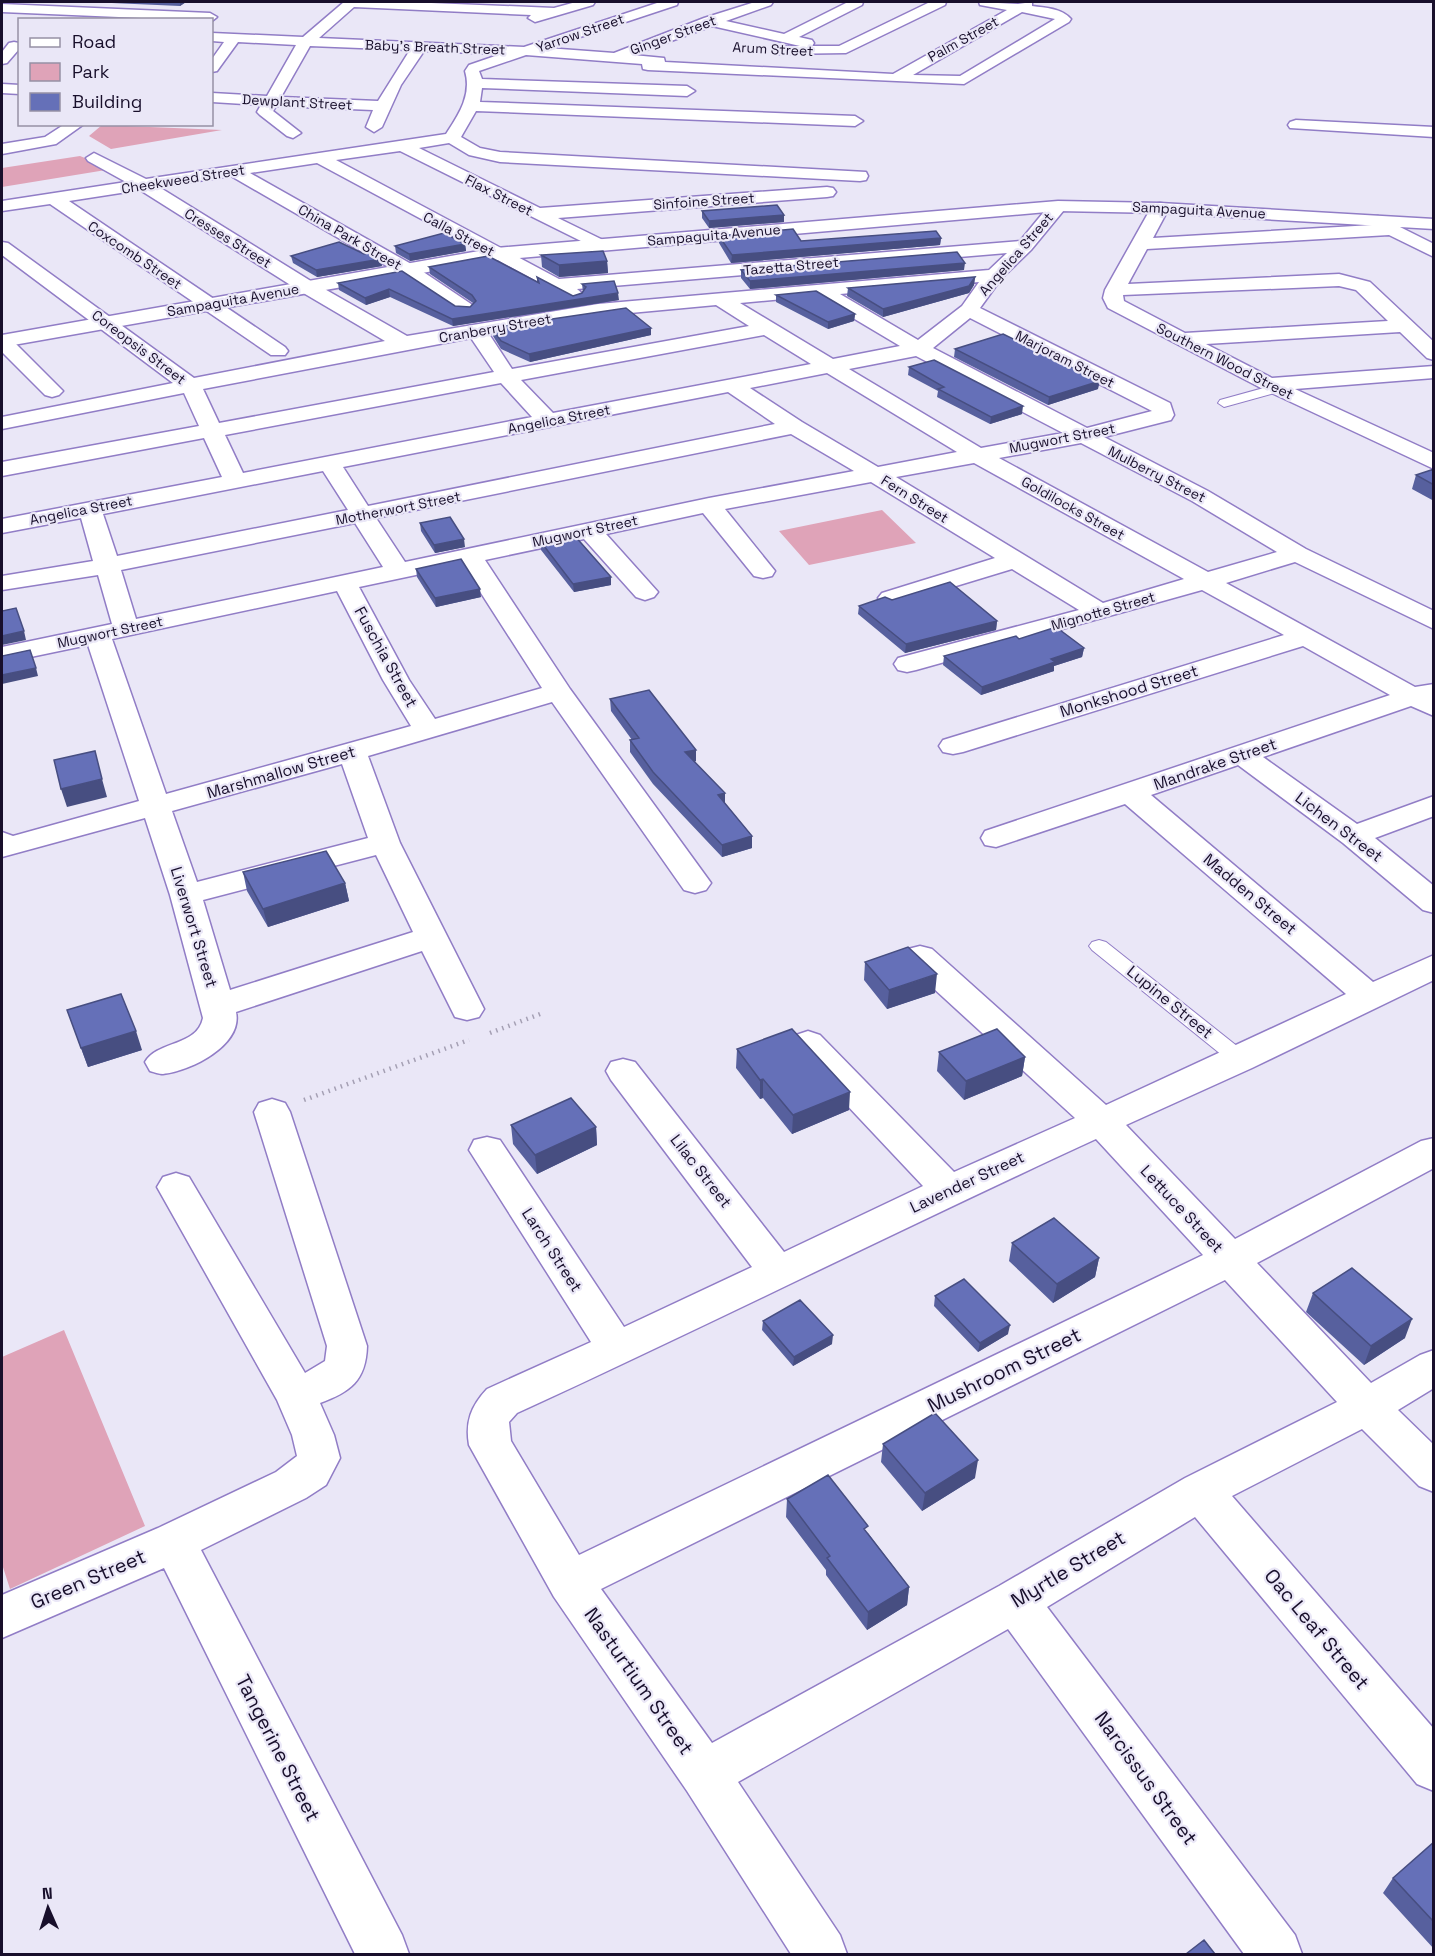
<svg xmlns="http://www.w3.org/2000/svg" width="1435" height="1956" font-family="'Space Grotesk',sans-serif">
<rect width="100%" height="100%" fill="#eae7f7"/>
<path fill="#dfa3b8" d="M102 125 222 130 111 149 89 136Z
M80 156 112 169 2 187V168Z
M882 510 916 543 809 565 779 531Z
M64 1330 145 1526 10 1589 2 1564V1357Z"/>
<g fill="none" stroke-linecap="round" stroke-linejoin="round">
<defs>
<path id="service" d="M1278 384 1282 385 1284 388 1282 391 1224 407 1218 403 1220 400Z
M1099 940 1106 942 1247 1054 1250 1059 1247 1064 1240 1066 1233 1064 1092 950 1089 946 1092 942Z"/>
<path id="minor" d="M344 2H407L554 8 576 2H595L593 5 535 22 528 18 531 15 354 7 319 38 524 47 660 2H678L677 5 547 48 614 53 704 18 755 2H773L771 5 726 21 784 34 848 2H863L862 5 799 37 812 40 814 43 812 46H839L930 2H946L945 5 846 53 779 54 774 53 772 50 774 47 800 46 712 26 633 55 664 58 665 62 893 74 1007 10 980 5 979 2 1018 4 1032 2V6C1046 8 1061 8 1071 19L1069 22 964 84 648 70 643 69 642 64 526 55 479 71 482 79 687 86 695 91 687 96 482 88 480 102 855 116 863 121 855 126 476 111 461 137 480 148 500 152 866 172 868 176 866 180 860 181 500 162 469 155 449 143 419 148 540 208 827 187 833 188 836 192 833 196 827 197 558 218 605 241 608 245 605 249 599 250 400 151 336 160 559 279 1020 241 1052 202H1064L1067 206 1064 210 1031 250 1001 279 980 308 1170 403 1174 415 1171 420 1104 437 1208 491 1306 549 1434 611V629L1295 562 1226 583 1415 687 1434 684V716L1411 706 1263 757 1357 824 1434 796V816L1375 838 1434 886V913L1423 910 1343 843 1238 765 1151 795 1373 982 1434 955V980L1252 1068 1126 1125 1235 1239 1421 1141 1434 1138V1168L1257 1263 1371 1383 1420 1355 1434 1350V1388L1398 1410 1434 1445V1492L1419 1486 1362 1429 1232 1496 1434 1729V1791L1417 1784 1195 1517 1047 1607 1295 1935 1302 1954H1244L1008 1629 738 1782 840 1935 847 1954H791L687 1791 554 1597 469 1445C465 1422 471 1406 487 1389L591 1342 469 1150 474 1140 487 1137 500 1140 624 1327 752 1267 611 1080 606 1071 611 1062 623 1059 635 1062 784 1252 923 1186 796 1051 791 1043 796 1035 808 1031 820 1035 954 1172 1075 1118 908 965 904 957 908 949 920 946 932 949 1106 1105 1346 994 1125 804 996 847 985 845 981 838 985 831 1390 695 1303 646 963 752 953 754 943 752 939 746 943 740 1284 635 1202 590 916 670 907 672 898 670 894 664 898 658 1079 610 1012 569 900 603 891 606 882 603 878 598 882 593 995 558 871 482 725 509 775 571 772 576 763 578 754 576 703 513 606 534 658 592 654 597 645 600 636 597 584 539 485 560 570 689 711 883 706 890 695 893 684 890 552 702 368 756 400 843 484 1009 479 1017 467 1020 455 1017 422 951 236 1012C243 1045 191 1071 163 1074 159 1074 154 1072 150 1071L145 1062C158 1040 197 1047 203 1018L170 895 145 818 2 857V832L13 836 139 801 88 645 2 663V647L112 624 98 575 2 590V576L93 561 81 518 2 533V519L222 477 204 438 2 476V462L199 426 184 393 2 429V417L173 383 2 255V242L8 243 194 378 385 341 300 291 140 190 69 201 285 347 288 351 285 355H271L50 204 2 211V201L126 182 88 161 86 158 94 153 146 179 446 134C459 114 472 95 465 71L469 65 501 54 424 51 401 85 382 127 374 132 366 127 373 110 276 106 273 111 301 133 293 138 287 136 260 115 257 112 261 105 212 102V93L267 96 296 45 238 42 217 71 212 72V59L224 42 212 41V33L303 37ZM1022 12 1055 19 960 76 913 75ZM310 46 410 50 378 101 281 97ZM317 163 574 301 581 299 584 295 577 289 1007 253 989 270 598 304 407 336 314 283 159 187 231 176 399 273 457 312H471L474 308 471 304 413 265 250 173ZM979 282 962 306 918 340 840 294ZM816 296 900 346 833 359 740 303ZM716 305 749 326 512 369 489 334 598 316ZM970 318 1152 411 1087 428 933 348ZM764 335 811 364 553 413 521 380ZM471 338 494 372 219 423 203 389ZM916 356 1063 433 981 448 849 369ZM827 373 957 452 878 467 802 422 750 388ZM501 383 532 417 243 473 225 435ZM728 392 775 424 368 506 343 467ZM791 434 854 471 709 498 405 562 376 518ZM1081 443 1192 501 1277 552 1208 572 999 458ZM974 463 1184 579 1103 603 896 477ZM323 471 348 510 117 556 103 514ZM355 523 383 567 136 619 121 570ZM463 565 542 688 435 719 409 680 359 587ZM337 591 383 680 411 726 166 794 112 639ZM342 764 368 838 197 882 172 811ZM376 855 413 932 230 990 203 900ZM1096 1139 1203 1255 579 1555 511 1441 509 1422 517 1413C711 1324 902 1228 1096 1139ZM1225 1280 1337 1402 1185 1478 999 1586 712 1743 601 1589Z
M2 4 210 13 217 17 212 21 2 12Z
M14 42 19 43 20 48 7 63 2 64V52L9 43Z
M2 84 20 85V94L2 93Z
M1296 120 1434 127V137L1290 128 1288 125 1290 122Z
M65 124H84L56 144 2 154V144L45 137Z
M1160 203 1166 204 1169 208 1153 238 1372 225 1369 221 1372 217 1378 216 1434 244V257L1389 235 1147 249 1128 284 1339 274 1370 282 1434 342V360L1427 358 1400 332 1206 344 1272 378 1434 366V378L1295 389 1434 453V469L1261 388 1108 308 1103 298 1105 290 1151 208 1154 204ZM1339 286 1356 290 1388 321 1185 333 1124 301 1123 295Z
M2 335 9 337 63 391 59 395 52 397 45 395 2 352Z
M272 1099 285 1103 290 1112 367 1346C366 1381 350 1392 320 1403L334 1435 340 1458 326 1485 306 1498 201 1550 402 1935 409 1954H355L164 1568 2 1638V1595L158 1528 276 1472 297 1456 292 1435 277 1400 157 1187 163 1177 176 1173 189 1177 305 1373 325 1361 327 1346 254 1112 259 1103Z"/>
<path id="secondary" d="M1058 201 1160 203 1434 219V229L1160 213 1058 211 496 260 2 347V335L496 248Z"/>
</defs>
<use href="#service" stroke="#917dc6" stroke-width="2"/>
<use href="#minor" stroke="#917dc6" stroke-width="3"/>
<use href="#secondary" stroke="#917dc6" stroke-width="3"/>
<path stroke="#a5a0b4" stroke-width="4.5" stroke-dasharray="1.5 5" stroke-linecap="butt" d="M490 1033 540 1014
M304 1100 469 1040"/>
<use href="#service" fill="#fff" fill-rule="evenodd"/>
<use href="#minor" fill="#fff" fill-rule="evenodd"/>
<use href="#secondary" fill="#fff" fill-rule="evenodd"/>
</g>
<path fill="#57609e" d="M89 2H186L180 6Z
M702 211 784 215V222L709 228 702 218Z
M719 236 801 241 941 238 940 245 731 263 719 243Z
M465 244 466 251 410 261 396 253 395 246Z
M541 255 607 261 608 273 559 277 542 267Z
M291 256 382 266 317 277 293 263Z
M429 267 537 283V277L573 296 582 293 583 292 582 284 619 300 453 326 390 297 366 305 339 290 338 283 402 271 455 306 470 307 473 303 430 274Z
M741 270H964L750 289 741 278Z
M975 277 974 285 969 293 883 317 847 296 848 288Z
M776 295 855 314 854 321 828 329 776 302Z
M492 328 651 335 530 362 501 349 493 336Z
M955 349 1098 389 1048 405 954 357Z
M909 367 1022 414 990 424 937 397 938 391 908 375Z
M1434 469V501L1412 489 1416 475Z
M420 523 465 547 435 553 421 531Z
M541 542 611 585 574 592 541 550Z
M416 569 481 597 436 607 417 577Z
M892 600 997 621 996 630 905 653 858 614 859 606Z
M1019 639 1084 648 1082 657 1054 666V671L981 695 943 665 944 656Z
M610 699 696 761 694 762 725 803 752 836V848L722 857 653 784 630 752V740H632L611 711Z
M243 872 345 883 349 901 268 927 247 891Z
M865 962 935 993 887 1009 864 980Z
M67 1010 142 1050 88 1067Z
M737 1049 849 1110 792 1134 763 1098 760 1099 736 1068Z
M939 1052 1025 1057 1022 1076 964 1100 937 1071Z
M511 1125 596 1127 597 1145 537 1174 513 1144Z
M1012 1243 1099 1258 1095 1277 1053 1303 1009 1261Z
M1313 1293 1405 1338 1364 1365 1306 1312Z
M935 1296 1008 1334 978 1352 934 1306Z
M763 1321 832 1344 793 1366 762 1330Z
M883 1444 975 1478 922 1511 881 1462Z
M787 1499 868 1533 909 1587 907 1605 867 1630 826 1575V1570L786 1517Z
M1434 1842V1949L1383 1893 1393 1878Z"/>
<path fill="#474e81" d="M180 2H186L180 6Z
M784 215V222L709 228V221Z
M941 238 940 245 731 263 732 255Z
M465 244 466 251 410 261 409 254Z
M381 259 382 266 317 277 316 270Z
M607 261 608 273 559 277V265Z
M965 263 964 270 750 289V281Z
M975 277 974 285 969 293 883 317V309Z
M389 289 390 297 366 305 365 298Z
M618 293 619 300 453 326 452 319Z
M855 314 854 321 828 329V322Z
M651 328V335L530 362 529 354Z
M1100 381 1098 389 1048 405 1049 397Z
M1023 406 1022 414 990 424 991 417Z
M464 539 465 547 435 553 434 545Z
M611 577V585L574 592 573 584Z
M480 589 481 597 436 607 435 598Z
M997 621 996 630 905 653 906 644Z
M24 631 26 640 2 645V636Z
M1084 648 1082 657 1054 666V671L981 695 982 687 1051 659Z
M36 668 38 676 2 684V675Z
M696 750V761L685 764V752Z
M102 779 107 797 67 807 61 789Z
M725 793V805L718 795Z
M752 836V848L722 857V845Z
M345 883 349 901 268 927 263 909Z
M937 974 935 993 887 1009 889 990Z
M136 1031 142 1050 88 1067 81 1048Z
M1025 1057 1022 1076 964 1100 966 1081Z
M763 1079V1098L760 1099V1080Z
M850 1092 849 1110 792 1134 793 1115Z
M596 1127 597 1145 537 1174 535 1155Z
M1099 1258 1095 1277 1053 1303 1057 1284Z
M1412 1319 1405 1338 1364 1365 1371 1346Z
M1010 1325 1008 1334 978 1352 980 1343Z
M833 1335 832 1344 793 1366 794 1357Z
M978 1460 975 1478 922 1511 925 1493Z
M909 1587 907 1605 867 1630 868 1612Z"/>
<path fill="#6570b8" stroke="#474e81" stroke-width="1.5" d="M777 205 784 215 709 221 702 211Z
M793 229 801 241 936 231 941 238 732 255 719 236Z
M444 233 465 244 409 254 395 246Z
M339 242 364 254 370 252 381 259 316 270 291 256Z
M603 251 607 261 559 265 541 255Z
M957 252 965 263 750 281 741 270Z
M488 256 539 283 537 277 573 296 582 293 586 287 582 284 614 281 618 293 452 319 389 289 365 298 338 283 402 271 455 306 470 307 476 301 472 295 429 267Z
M975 277 969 286 883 309 848 288Z
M816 291 855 314 828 322 776 295Z
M626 308 651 328 529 354 501 341 492 328Z
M1003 334 1100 381 1049 397 955 349Z
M934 360 1023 406 991 417 938 389 944 387 909 367Z
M1434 469V485L1416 475Z
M450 517 464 539 434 545 420 523Z
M574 535 611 577 573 584 541 542Z
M461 559 480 589 435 598 416 569Z
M950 582 997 621 906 644 859 606 885 597 892 600Z
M16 608 24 631 2 636V611Z
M1056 627 1084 648 1051 659 1055 662 982 687 944 656 1016 636 1019 639Z
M30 650 36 668 2 675V656Z
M649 690 696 750 685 752 725 793 718 795 752 836 722 845 653 772 630 740 639 738 610 699Z
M95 751 102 779 61 789 54 760Z
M326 851 345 883 263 909 243 872Z
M908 947 937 974 889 990 865 962Z
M121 994 136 1031 81 1048 67 1010Z
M792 1029 850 1092 793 1115 763 1079 760 1080 737 1049Z
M997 1029 1025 1057 966 1081 939 1052Z
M571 1098 596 1127 535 1155 511 1125Z
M1054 1218 1099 1258 1057 1284 1012 1243Z
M1352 1268 1412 1319 1371 1346 1313 1293Z
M964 1279 1010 1325 980 1343 935 1296Z
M800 1300 833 1335 794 1357 763 1321Z
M935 1413 978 1460 925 1493 883 1444Z
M828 1475 868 1526 864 1529 909 1587 868 1612 827 1558 830 1556 787 1499Z
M1434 1842V1922L1393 1878Z
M1204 1940 1215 1954H1186Z"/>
<g text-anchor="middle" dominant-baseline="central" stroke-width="4.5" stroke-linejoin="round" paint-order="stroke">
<g font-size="14" fill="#180f2b" stroke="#eae7f7">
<text transform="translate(580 33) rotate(-19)">Yarrow Street</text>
<text transform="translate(673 35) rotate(-20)">Ginger Street</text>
<text transform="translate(963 39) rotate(-29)">Palm Street</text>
<text transform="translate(435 47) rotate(2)">Baby's Breath Street</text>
<text transform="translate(773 49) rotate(3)">Arum Street</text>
<text transform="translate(297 102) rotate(3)">Dewplant Street</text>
<text transform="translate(183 179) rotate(-9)">Cheekweed Street</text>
<text transform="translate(499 195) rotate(27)">Flax Street</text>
<text transform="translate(704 201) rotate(-4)">Sinfoine Street</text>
<text transform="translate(1199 210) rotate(3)">Sampaguita Avenue</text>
<text transform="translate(459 234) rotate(28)">Calla Street</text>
<text transform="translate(714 235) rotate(-5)">Sampaguita Avenue</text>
<text transform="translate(350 237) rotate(30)">China Park Street</text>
<text transform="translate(228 238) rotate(32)">Cresses Street</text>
<text transform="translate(1016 254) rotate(-49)">Angelica Street</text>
<text transform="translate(135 255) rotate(34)">Coxcomb Street</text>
<text transform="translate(791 266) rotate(-5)">Tazetta Street</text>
<text transform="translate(233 300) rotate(-10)">Sampaguita Avenue</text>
<text transform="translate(495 328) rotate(-10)">Cranberry Street</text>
<text transform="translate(139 347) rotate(37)">Coreopsis Street</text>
<text transform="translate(1065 359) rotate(27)">Marjoram Street</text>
<text transform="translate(1225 361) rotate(27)">Southern Wood Street</text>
<text transform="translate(559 419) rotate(-11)">Angelica Street</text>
<text transform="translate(1062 438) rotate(-11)">Mugwort Street</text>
<text transform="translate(1157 474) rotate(27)">Mulberry Street</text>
<text transform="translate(915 499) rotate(32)">Fern Street</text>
<text transform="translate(398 508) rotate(-11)">Motherwort Street</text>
<text transform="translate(1073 508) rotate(29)">Goldilocks Street</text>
<text transform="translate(81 510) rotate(-11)">Angelica Street</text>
<text transform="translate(585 531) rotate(-12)">Mugwort Street</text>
<text transform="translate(1103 611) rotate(-16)">Mignotte Street</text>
<text transform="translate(110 632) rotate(-12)">Mugwort Street</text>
</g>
<g font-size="16" fill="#180f2b" stroke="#eae7f7">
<text transform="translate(386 657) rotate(61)">Fuschia Street</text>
<text transform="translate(1129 691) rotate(-17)">Monkshood Street</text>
<text transform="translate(1215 764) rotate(-19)">Mandrake Street</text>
<text transform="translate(281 772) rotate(-16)">Marshmallow Street</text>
<text transform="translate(1339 827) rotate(37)">Lichen Street</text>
<text transform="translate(1250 894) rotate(40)">Madden Street</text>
<text transform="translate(194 927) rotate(73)">Liverwort Street</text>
<text transform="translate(1170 1002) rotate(39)">Lupine Street</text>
<text transform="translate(701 1171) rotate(52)">Lilac Street</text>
<text transform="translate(967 1182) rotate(-25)">Lavender Street</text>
<text transform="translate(1182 1209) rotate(47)">Lettuce Street</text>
<text transform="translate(552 1250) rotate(57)">Larch Street</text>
</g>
<g font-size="20" fill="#180f2b" stroke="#eae7f7">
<text transform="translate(1004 1370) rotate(-26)">Mushroom Street</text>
<text transform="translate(1068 1569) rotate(-31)">Myrtle Street</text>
<text transform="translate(88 1579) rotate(-23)">Green Street</text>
<text transform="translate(1317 1629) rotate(50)">Oac Leaf Street</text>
<text transform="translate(639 1681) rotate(55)">Nasturtium Street</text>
<text transform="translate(278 1748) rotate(63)">Tangerine Street</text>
<text transform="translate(1146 1778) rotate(54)">Narcissus Street</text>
</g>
</g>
<rect width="1435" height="1956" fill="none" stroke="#180f2b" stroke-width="6"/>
<rect x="18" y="18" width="195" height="108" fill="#eae7f7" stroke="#9691a5" stroke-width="1.5"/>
<rect x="30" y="38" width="30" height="9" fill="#ffffff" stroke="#9691a5" stroke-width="1.5"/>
<text x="72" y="48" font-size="18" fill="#180f2b">Road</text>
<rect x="30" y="63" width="30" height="18" fill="#dfa3b8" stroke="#9691a5" stroke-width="1.5"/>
<text x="72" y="78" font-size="18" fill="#180f2b">Park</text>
<rect x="30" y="93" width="30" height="18" fill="#6570b8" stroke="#9691a5" stroke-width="1.5"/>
<text x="72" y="108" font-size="18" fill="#180f2b">Building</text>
<g transform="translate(48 1908) rotate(357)" stroke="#eae7f7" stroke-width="4.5" paint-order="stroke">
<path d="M0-4.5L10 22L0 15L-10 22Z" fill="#180f2b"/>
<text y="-9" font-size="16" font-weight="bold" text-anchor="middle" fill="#180f2b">N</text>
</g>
</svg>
